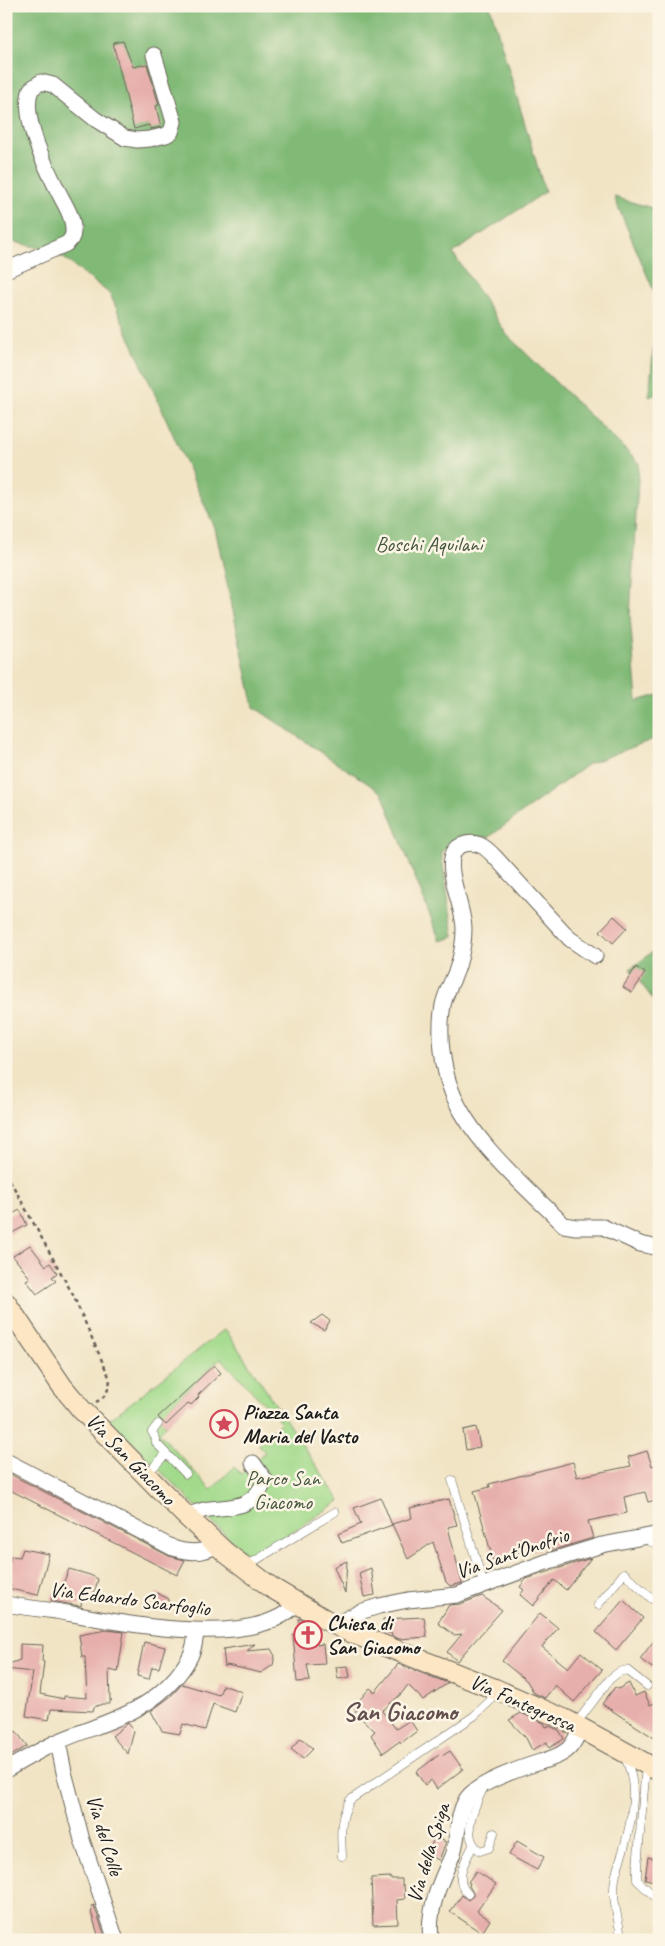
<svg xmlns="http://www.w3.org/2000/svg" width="665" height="1946" font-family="Caveat,sans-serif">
<rect width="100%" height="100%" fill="#fcf5e5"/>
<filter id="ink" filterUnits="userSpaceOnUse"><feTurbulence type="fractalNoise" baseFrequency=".02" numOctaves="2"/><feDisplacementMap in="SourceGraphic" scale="10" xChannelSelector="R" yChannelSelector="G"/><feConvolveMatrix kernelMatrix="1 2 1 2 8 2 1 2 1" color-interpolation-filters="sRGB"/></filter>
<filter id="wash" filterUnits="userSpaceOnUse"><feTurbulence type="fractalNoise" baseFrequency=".0096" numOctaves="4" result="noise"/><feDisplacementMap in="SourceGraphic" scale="20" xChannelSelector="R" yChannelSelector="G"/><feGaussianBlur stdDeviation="1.12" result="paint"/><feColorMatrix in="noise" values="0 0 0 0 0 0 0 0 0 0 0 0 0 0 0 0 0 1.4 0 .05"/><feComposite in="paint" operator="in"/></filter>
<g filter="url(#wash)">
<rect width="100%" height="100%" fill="#f1e4c5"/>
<path fill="#a2da8b" stroke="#5f7b54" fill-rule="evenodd" d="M225 1329 340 1501 251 1558 217 1527 109 1420ZM221 1358 281 1422 258 1445 265 1452 241 1474 234 1467 211 1490 159 1433 166 1425 159 1417Z"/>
<path fill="#81ba77" stroke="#4e6b4a" d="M6 6H490L545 192 453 253 507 335 639 463 630 616 637 701 659 695V737L588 764 489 837 461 836 441 852 454 937 440 941 382 793 254 707 215 528 110 294 56 252 6 240Z
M614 197 659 210V393L649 397 658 301Z
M659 947V1007L630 969Z"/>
<g id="blocks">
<path fill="#e7afac" d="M123 41 133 67 147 64 159 105 156 106 161 127 150 129 149 125 134 129 113 43Z
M614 916 627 928 613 943 600 931Z
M636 967 645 973 632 993 623 987Z
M20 1210 27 1225 6 1236V1217Z
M30 1245 46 1266 50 1263 57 1273 52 1277 56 1281 37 1294 26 1280 30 1278 13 1256Z
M322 1315 330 1321 324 1330 311 1323Z
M214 1365 221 1373 198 1395 199 1397 191 1405 189 1403 166 1425 158 1417Z
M476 1427 480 1447 466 1450 463 1430Z
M647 1451 652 1466 656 1465 659 1473V1499L648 1502 645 1492 624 1497 627 1513 588 1521 593 1538 550 1551 555 1545 531 1551V1549L493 1560 474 1491 490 1487 489 1484 573 1462 577 1477 631 1466 628 1457Z
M6 1472 169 1556 185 1560 177 1575 6 1488Z
M381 1498 392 1525 342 1543 338 1534 361 1524 354 1508Z
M449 1499 457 1525 448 1527 462 1583 450 1586 446 1582 433 1542 408 1559 392 1524 412 1518 410 1508Z
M23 1549 49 1554 38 1595 10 1589 11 1585 6 1584V1575L11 1556 20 1557Z
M591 1558 566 1590 554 1580 533 1606 520 1595 524 1590 520 1587 526 1579Z
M347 1561 345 1593 334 1567Z
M371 1568 375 1595 364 1597 359 1573Z
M69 1569 90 1575 98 1579 93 1599 82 1596 81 1606 51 1601 53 1592 59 1594Z
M157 1593 169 1599 167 1610 154 1606Z
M482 1596 502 1610 457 1661 447 1652 462 1634 454 1635 438 1623 449 1605 460 1604Z
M623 1600 643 1618 616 1650 596 1632Z
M540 1613 558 1628 542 1647 568 1668 581 1652 602 1670 574 1702 555 1685 545 1698 534 1693 527 1681 502 1661Z
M424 1617 427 1637 399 1639 392 1636 391 1633 383 1632V1619Z
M299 1618 316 1628 317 1645 323 1644 325 1664 307 1665 310 1681 297 1682 293 1635 299 1634Z
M106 1630 124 1632 118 1672 109 1670 110 1700H112L110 1701V1704H102L94 1707 93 1711 51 1709 49 1720 26 1716 33 1672 6 1669V1665L20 1660V1644L43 1645 42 1661 44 1662 40 1694 64 1699V1696L87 1698 85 1657H82L79 1635Z
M659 1634V1659L652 1668 640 1659Z
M144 1642 165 1647 159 1668 152 1667 149 1679 137 1676Z
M255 1644 247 1651 271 1649 275 1656 273 1665 261 1673 227 1665 225 1667 223 1649Z
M398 1664 448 1683 423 1700 408 1685 401 1694 382 1711 396 1729 410 1720 417 1731 401 1743 400 1741 383 1753 371 1735 375 1731 354 1712 357 1710 353 1707 370 1688 375 1692Z
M348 1666 350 1677 338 1679 336 1667Z
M629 1683 635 1696 644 1692 650 1705 659 1701V1741L602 1704 615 1687 618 1689Z
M182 1684 219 1695 223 1685 242 1692 235 1712 213 1704 205 1730 183 1724 180 1734 162 1731 151 1711 170 1697Z
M521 1713 544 1723 546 1727 549 1726 559 1730 564 1739 549 1748 547 1742 532 1750 526 1738 509 1720Z
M128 1723 134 1731 128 1754 112 1736Z
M16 1731 27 1746 6 1759V1737Z
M301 1738 313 1749 303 1759 291 1749Z
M450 1751 463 1769 437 1789 431 1780 425 1785 416 1772 440 1754 442 1756Z
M435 1837 446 1842 439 1860 427 1855Z
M517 1841 544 1857 537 1870 509 1855Z
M648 1857 659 1860V1882L645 1879Z
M476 1871 496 1884 477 1911 490 1920 482 1933 450 1912 462 1895 468 1900 473 1896V1893L469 1886 470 1883 468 1882Z
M390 1877V1879H402V1885H404L405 1899 397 1900 398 1924 373 1925 371 1878Z
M94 1905 105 1937 99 1938 91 1912 92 1911 91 1906Z"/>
</g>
</g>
<g filter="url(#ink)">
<use href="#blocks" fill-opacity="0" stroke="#676257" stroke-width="1"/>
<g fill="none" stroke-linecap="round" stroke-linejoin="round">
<defs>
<path id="lane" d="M158 1424 152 1432 156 1439V1443L186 1474
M147 1474 166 1454
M452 1480 484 1586
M648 1537 651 1542 659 1544
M245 1567 335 1512
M598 1605 624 1573 652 1599 659 1598
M575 1725 610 1679 619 1672 627 1670 647 1686
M646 1766 637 1867V1880L653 1895
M483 1789C474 1807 460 1836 480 1851L489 1848 494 1833
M342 1856C341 1834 339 1820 350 1800L474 1716 490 1701 494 1691
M468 1894C453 1880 465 1861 473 1846
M620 1931C618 1918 613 1902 614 1889 614 1874 620 1862 624 1848 632 1820 639 1785 625 1758"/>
<path id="street" d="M6 270 66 244C70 241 73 237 73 232 74 219 66 206 60 195 47 169 20 118 31 89L41 82 53 85 95 119 125 138 137 140 150 139 166 135 171 132 174 122 154 55
M595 956 570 939 494 856C490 852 486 848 482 846 473 841 457 843 453 854 446 873 464 908 464 929 464 942 462 953 458 966 454 979 446 991 443 1005 438 1032 442 1067 452 1092 471 1141 527 1188 564 1225L576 1227H603L640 1244 659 1248
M6 1461 173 1548C188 1553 203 1554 217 1545
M188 1517C213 1498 248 1522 265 1480L253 1463
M6 1604C23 1607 39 1609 56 1611 112 1621 255 1653 297 1603
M335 1625 360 1612 379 1606 408 1600 457 1595 546 1562 602 1545 659 1534
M58 1742 64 1772 82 1840 116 1940
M6 1770C23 1760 40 1750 57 1742 102 1722 143 1716 177 1676 189 1661 195 1651 196 1631
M431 1940C427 1910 440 1882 452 1856 459 1839 456 1817 466 1800 475 1783 521 1768 540 1762 549 1759 559 1757 567 1750 574 1745 577 1735 581 1728"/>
<path id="secondary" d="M6 1303 62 1386 81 1409 184 1514 226 1553 272 1588 324 1619 352 1633 495 1689 566 1720 659 1771"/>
</defs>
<use href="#lane" stroke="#676257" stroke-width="9"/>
<use href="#street" stroke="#676257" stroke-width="17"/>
<use href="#secondary" stroke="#676257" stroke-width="22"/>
<path stroke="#676257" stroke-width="2.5" stroke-dasharray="4 4" stroke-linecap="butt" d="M6 1173 73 1295 110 1379C109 1390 106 1397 96 1402"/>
<use href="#lane" stroke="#fff" stroke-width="8"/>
<use href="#street" stroke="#fff" stroke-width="15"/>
<use href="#secondary" stroke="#fce6c4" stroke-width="20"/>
</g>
</g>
<defs>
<symbol id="sight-ring" viewBox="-11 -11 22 22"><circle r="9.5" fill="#fcf5e5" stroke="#d1495b" stroke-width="1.5"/><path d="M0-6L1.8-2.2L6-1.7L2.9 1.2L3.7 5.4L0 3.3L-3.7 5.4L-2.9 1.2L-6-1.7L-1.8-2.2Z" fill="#d1495b"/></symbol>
<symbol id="church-ring" viewBox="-11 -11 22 22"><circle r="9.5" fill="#fcf5e5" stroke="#d1495b" stroke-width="1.5"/><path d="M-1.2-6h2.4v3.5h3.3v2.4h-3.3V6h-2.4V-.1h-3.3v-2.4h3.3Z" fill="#d1495b"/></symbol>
</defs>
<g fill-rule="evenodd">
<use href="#sight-ring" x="208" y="1408" width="32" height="32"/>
<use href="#church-ring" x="292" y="1619" width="32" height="32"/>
</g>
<g text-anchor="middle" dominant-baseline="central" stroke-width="5" stroke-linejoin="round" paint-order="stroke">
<g font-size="21" fill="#44553d" stroke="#fcf5e5">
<text x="429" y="544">Boschi Aquilani</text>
<text x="283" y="1478">Parco San<tspan x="283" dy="24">Giacomo</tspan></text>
</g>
<g font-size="21" font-weight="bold" fill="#1c1c1c" stroke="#fcf5e5" text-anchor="start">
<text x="243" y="1412">Piazza Santa<tspan x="243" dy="24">Maria del Vasto</tspan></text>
<text x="327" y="1623">Chiesa di<tspan x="327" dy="24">San Giacomo</tspan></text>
</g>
<g font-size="21" fill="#1c1c1c" stroke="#fcf5e5">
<text transform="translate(131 1459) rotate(46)">Via San Giacomo</text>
<text transform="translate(512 1553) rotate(-19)">Via Sant'Onofrio</text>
<text transform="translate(130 1599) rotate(7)">Via Edoardo Scarfoglio</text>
<text transform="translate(523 1703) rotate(24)">Via Fontegrossa</text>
<text transform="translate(105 1835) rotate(73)">Via del Colle</text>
<text transform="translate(428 1853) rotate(-73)">Via della Spiga</text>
</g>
<g font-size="26" font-weight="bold" fill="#634f4e" stroke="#fcf5e5">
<text x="400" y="1711">San Giacomo</text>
</g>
</g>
<rect width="665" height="1946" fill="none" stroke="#fcf5e5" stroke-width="25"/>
</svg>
